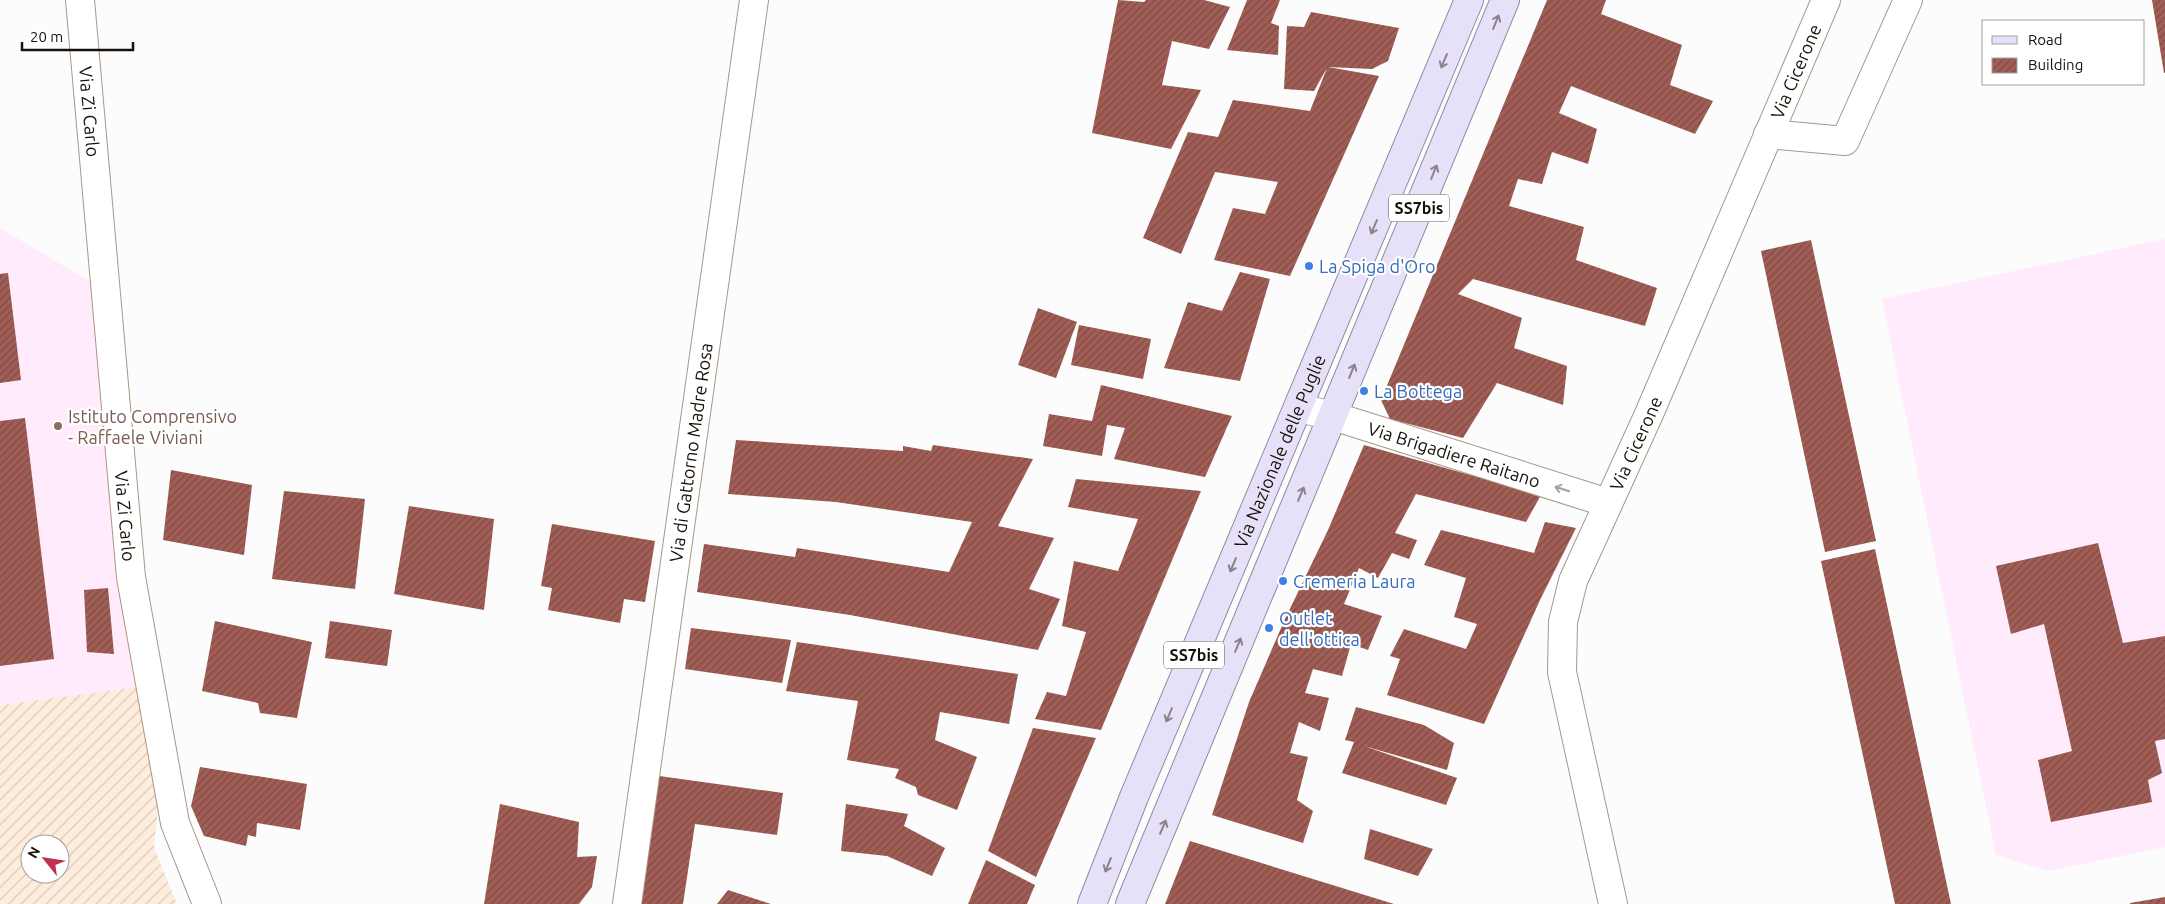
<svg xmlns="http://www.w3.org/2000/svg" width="2165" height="904" font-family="Ubuntu,sans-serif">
<defs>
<pattern id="industrial-furrows" width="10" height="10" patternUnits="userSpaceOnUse" patternTransform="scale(1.25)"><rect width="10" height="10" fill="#feeddd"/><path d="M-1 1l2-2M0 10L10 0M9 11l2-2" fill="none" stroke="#d9cabc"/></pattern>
<pattern id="building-hatch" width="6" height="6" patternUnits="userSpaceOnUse" patternTransform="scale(1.25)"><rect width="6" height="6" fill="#a05e56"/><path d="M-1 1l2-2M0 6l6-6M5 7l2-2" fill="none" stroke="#814c45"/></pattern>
</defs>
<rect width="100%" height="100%" fill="#fcfcfc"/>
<path fill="url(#industrial-furrows)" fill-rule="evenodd" d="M144 686 160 789 154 848 177 904H0V705ZM30 844H60V874H30Z"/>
<path fill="#ffebfb" d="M0 228 101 288 144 686 0 705Z
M2165 239V847L2049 871 1996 855 1882 299Z"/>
<path fill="url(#building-hatch)" d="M1118 0 1144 2 1146 0H1204L1230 7 1209 49 1172 41 1162 85 1201 90 1171 149 1092 133Z
M1247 0H1280L1271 23 1279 26 1278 55 1227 50Z
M1547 0H1606L1601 14 1682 45 1670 85 1713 101 1695 134 1571 86 1559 113 1597 129 1588 164 1552 152 1542 184 1518 179 1509 206 1584 227 1576 260 1657 288 1645 326 1473 279 1458 294 1522 318 1514 348 1567 366 1563 405 1497 383 1463 438 1390 419 1381 400Z
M2152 0H2165V73H2164Z
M1311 12 1399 28 1388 61 1372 69 1328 67 1379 76 1290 276 1214 260 1233 208 1265 214 1278 182 1215 172 1181 254 1143 238 1188 132 1218 137 1233 100 1310 111 1327 68 1314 91 1284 89 1287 26 1304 27Z
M1811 240 1876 541 1825 552 1761 251Z
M1240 272 1270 279 1240 381 1164 368 1188 302 1222 311Z
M8 273 21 380 0 383V274Z
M1038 308 1077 322 1056 378 1018 365Z
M1079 325 1151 339 1143 379 1071 365Z
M1101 385 1232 416 1205 477 1114 459 1125 428 1107 425 1102 456 1043 446 1049 414 1092 421Z
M25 418 54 659 0 666V421Z
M736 440 903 451V446L931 451 933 445 1033 459 998 526 1054 538 1029 589 1060 599 1038 650 850 615 697 592 704 544 795 557 797 548 949 572 972 522 836 502 728 494Z
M1364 445 1541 495 1526 522 1416 494 1395 533 1417 540 1409 559 1392 553 1378 578 1359 568 1344 604 1382 616 1368 650 1351 644 1342 676 1313 669 1305 693 1329 698 1320 731 1299 722 1290 753 1308 757 1297 800 1313 811 1303 843 1212 815 1249 702 1285 619 1328 530Z
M171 470 252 485 244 555 163 540Z
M1076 479 1201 491 1101 730 1035 719 1047 692 1066 696 1086 632 1062 626 1074 561 1118 571 1138 519 1068 507Z
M284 491 365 499 355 589 272 579Z
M409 506 494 519 484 610 394 594Z
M1545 522 1576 528 1540 600 1484 724 1387 695 1400 659 1390 656 1404 629 1466 649 1477 624 1454 617 1466 578 1424 565 1441 530 1534 553Z
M552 524 655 541 645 602 624 599 620 623 548 610 552 588 541 586Z
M2098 543 2123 643 2165 636V739L2155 741 2162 773 2148 780 2152 802 2051 822 2038 760 2072 751 2044 624 2011 634 1996 566Z
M1875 549 1951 904H1895L1821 561Z
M108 588 114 654 87 652 84 590Z
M215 621 312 642 297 718 260 713 258 703 202 691Z
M330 621 392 630 387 666 325 658Z
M691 628 791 640 782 683 685 669Z
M797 642 1018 674 1009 724 940 712 935 740 977 757 957 810 918 795 916 787 895 778 899 769 847 760 858 701 786 691Z
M1356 707 1424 725 1454 743 1447 770 1364 746 1457 778 1446 805 1342 773 1354 742 1345 740Z
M1033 728 1096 738 1036 877 988 851Z
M200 767 307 784 300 830 257 823 256 837 248 835 246 846 204 836 191 806Z
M652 775 783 793 777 835 695 824 683 904H634Z
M500 804 579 822 577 857 597 856 592 887 579 904H484Z
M846 804 908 814 904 826 945 848 932 876 887 856 841 851Z
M1370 829 1433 849 1418 876 1364 859Z
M1190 841 1394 904H1165Z
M986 860 1035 885 1027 904H968Z
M728 890 771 904H717Z
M2165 897V904H2130V903Z"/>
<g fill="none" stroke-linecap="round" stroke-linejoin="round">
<defs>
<g id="minor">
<path id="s1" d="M80 0 131 577 175 823 207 904"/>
<path d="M1768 134 1845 141 1908 0"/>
<path id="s2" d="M1299 408 1333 416 1608 503"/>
<path id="s3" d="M627 904 754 0"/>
<path id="s4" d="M1613 904 1562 672 1563 622 1573 581 1649 414 1826 0"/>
</g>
<g id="major">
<path id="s5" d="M1092 904 1134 797 1469 0"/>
<path d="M1130 904 1505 0"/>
</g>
</defs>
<use href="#minor" stroke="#ab9683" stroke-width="30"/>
<use href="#major" stroke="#938aa2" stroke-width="30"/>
<use href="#minor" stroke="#fff" stroke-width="28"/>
<use href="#major" stroke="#e6e0f8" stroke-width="28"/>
</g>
<defs><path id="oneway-shaft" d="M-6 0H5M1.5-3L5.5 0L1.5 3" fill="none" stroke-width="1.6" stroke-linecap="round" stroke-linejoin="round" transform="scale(1.25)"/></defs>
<g stroke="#89838c">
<use href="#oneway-shaft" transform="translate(1496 22) rotate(-68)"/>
<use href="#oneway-shaft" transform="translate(1444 61) rotate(113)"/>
<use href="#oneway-shaft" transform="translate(1434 172) rotate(-68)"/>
<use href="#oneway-shaft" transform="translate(1374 227) rotate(113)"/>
<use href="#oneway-shaft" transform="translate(1352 371) rotate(-68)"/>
<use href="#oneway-shaft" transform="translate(1301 494) rotate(-67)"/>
<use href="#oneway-shaft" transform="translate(1233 565) rotate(113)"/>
<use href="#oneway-shaft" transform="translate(1238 645) rotate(-67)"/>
<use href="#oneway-shaft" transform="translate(1169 715) rotate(113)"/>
<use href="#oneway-shaft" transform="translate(1163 827) rotate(-67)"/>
<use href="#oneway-shaft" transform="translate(1108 865) rotate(112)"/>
</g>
<use stroke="#a3a09d" href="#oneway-shaft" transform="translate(1562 489) rotate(-162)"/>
<g fill="#3f7fe0" stroke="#fff" stroke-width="2">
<circle cx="1309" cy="266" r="5"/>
<circle cx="1364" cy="391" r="5"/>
<circle cx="1283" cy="581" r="5"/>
<circle cx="1269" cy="628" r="5"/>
</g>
<circle fill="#8d6e63" stroke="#fff" stroke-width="2" cx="58" cy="426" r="5"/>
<g text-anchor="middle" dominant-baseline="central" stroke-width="4.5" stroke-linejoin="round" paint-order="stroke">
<g fill="#fff" stroke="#5d5853" stroke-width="1">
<rect x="1389" y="194.5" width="60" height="27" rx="4"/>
<rect x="1164" y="641.5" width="60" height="27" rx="4"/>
</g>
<g font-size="16" font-weight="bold" fill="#181109">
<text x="1419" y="208">SS7bis</text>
<text x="1194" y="655">SS7bis</text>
</g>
<g font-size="18" fill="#181109" stroke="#fff">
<text stroke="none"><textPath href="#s4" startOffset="886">Via Cicerone</textPath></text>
<text stroke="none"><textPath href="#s1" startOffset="112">Via Zi Carlo</textPath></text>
<text stroke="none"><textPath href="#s4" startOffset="481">Via Cicerone</textPath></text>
<text stroke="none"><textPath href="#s3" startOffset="456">Via di Gattorno Madre Rosa</textPath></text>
<text stroke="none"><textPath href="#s5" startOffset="490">Via Nazionale delle Puglie</textPath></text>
<text stroke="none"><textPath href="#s2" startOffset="162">Via Brigadiere Raitano</textPath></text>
<text stroke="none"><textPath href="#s1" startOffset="518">Via Zi Carlo</textPath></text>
</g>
<g font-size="18" fill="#366cbe" stroke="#fff" text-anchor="start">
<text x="1319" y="266">La Spiga d'Oro</text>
<text x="1374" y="391">La Bottega</text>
<text x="1293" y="581">Cremeria Laura</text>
<text x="1279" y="618">Outlet<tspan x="1279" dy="21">dell'ottica</tspan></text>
</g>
<g font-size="18" fill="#785e54" stroke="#fff" text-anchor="start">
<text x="68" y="416">Istituto Comprensivo<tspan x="68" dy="21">- Raffaele Viviani</tspan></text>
</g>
</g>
<rect x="1982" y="20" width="162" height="65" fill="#ffffff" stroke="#a3a09d"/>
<rect x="1992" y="36" width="25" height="8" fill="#e6e0f8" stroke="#a3a09d"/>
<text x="2028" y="45" font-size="15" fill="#181109">Road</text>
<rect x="1992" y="58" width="25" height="15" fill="url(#building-hatch)" stroke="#a3a09d"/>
<text x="2028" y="70" font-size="15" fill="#181109">Building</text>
<g transform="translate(45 859) rotate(300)"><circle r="24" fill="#ffffff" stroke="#a3a09d"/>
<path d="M0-4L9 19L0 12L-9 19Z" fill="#c2314c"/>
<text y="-8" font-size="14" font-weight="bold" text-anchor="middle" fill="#181109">N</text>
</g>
<path d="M22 42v8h111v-8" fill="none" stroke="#181109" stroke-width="2.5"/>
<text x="30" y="42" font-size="15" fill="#181109" stroke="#ffffff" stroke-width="4" paint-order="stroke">20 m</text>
</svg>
